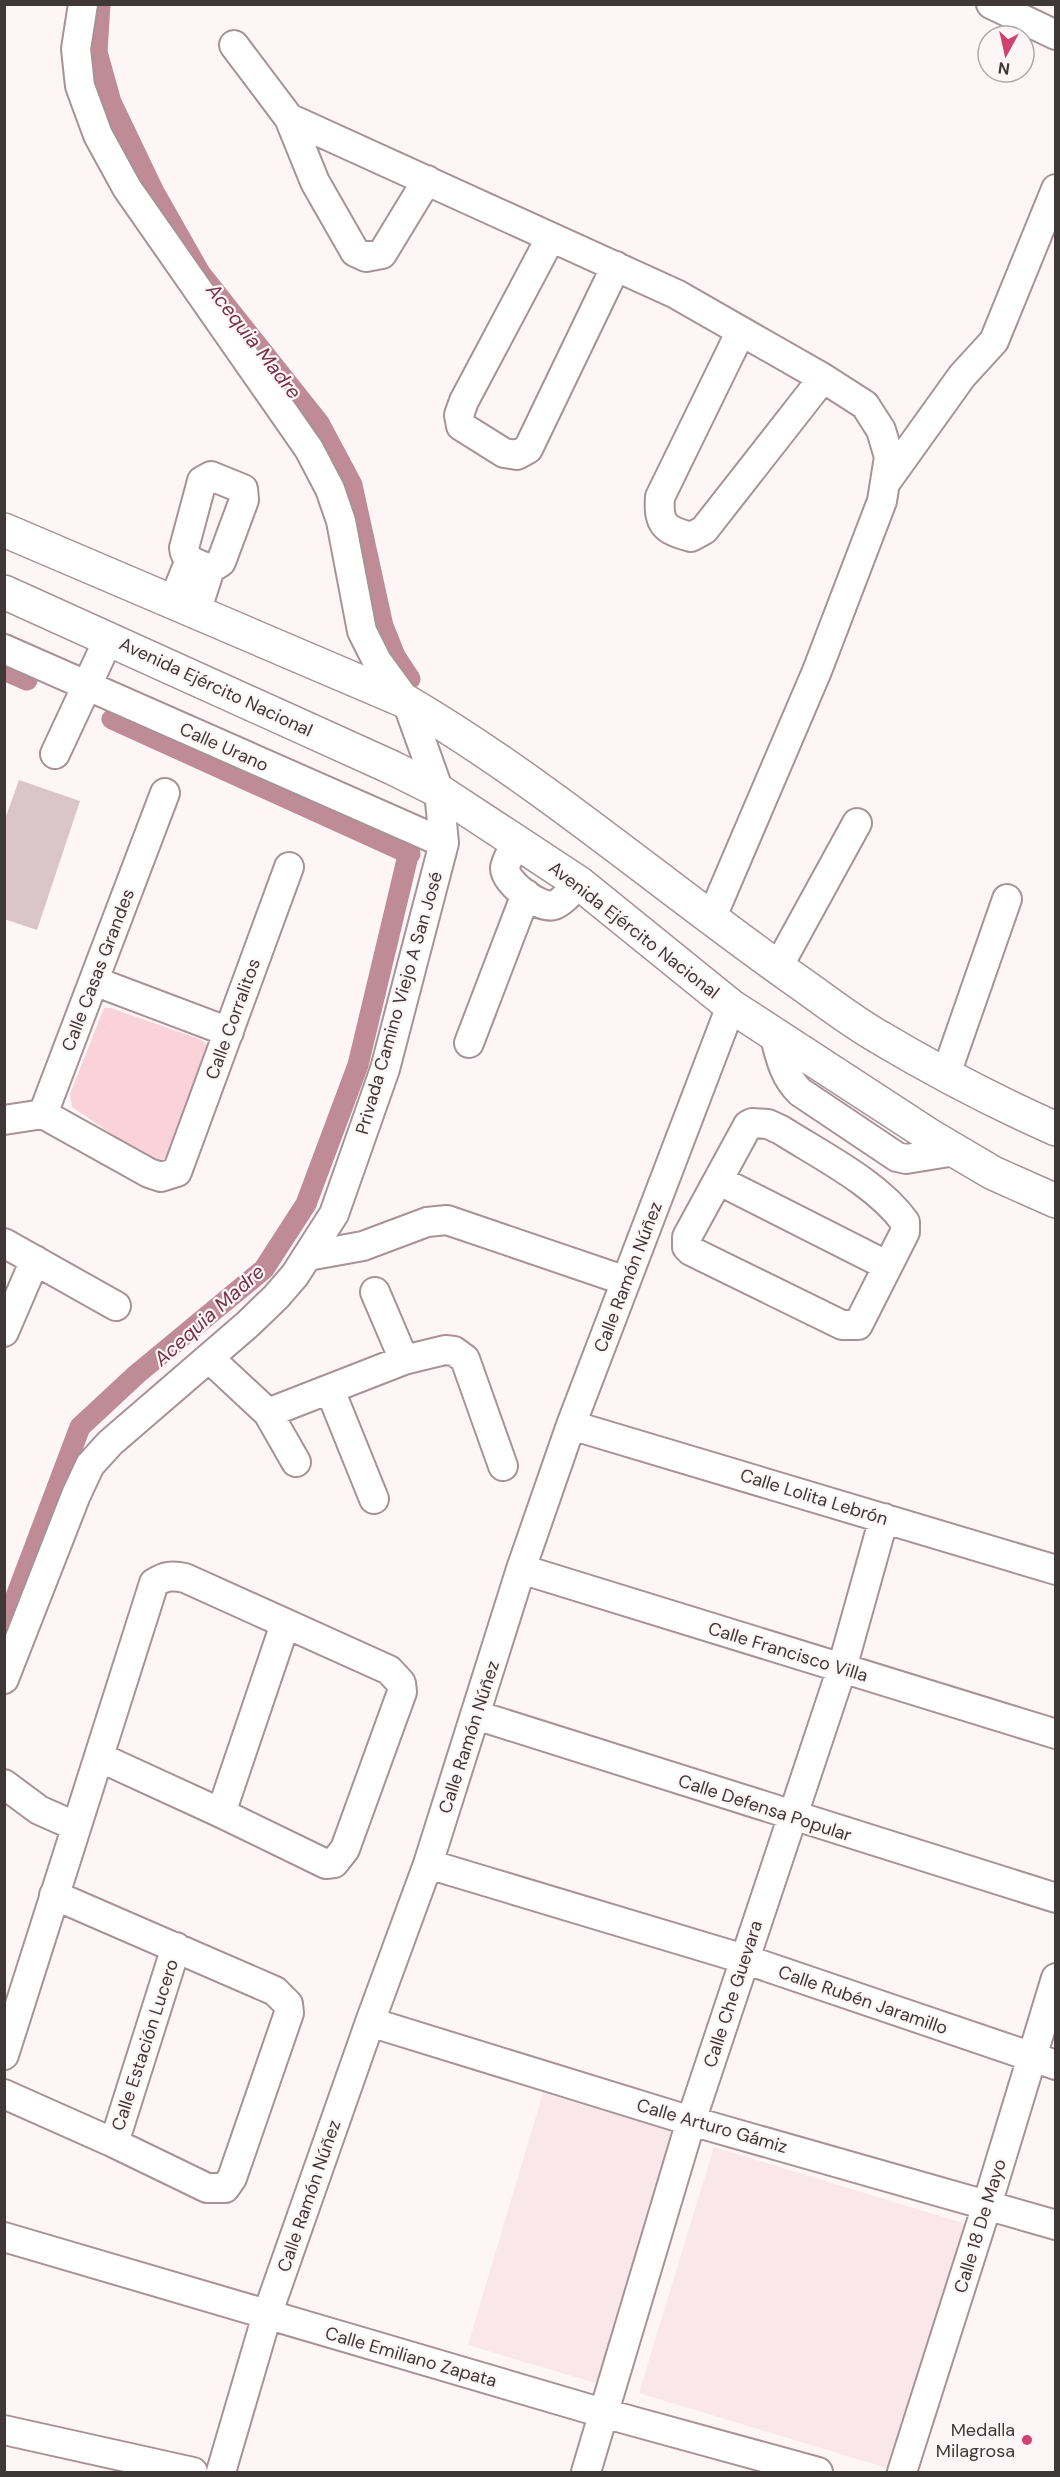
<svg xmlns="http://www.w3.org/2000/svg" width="1060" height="2477" font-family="'DM Sans',sans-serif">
<rect width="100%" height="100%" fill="#fef5f7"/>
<path fill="#f9e7eb" d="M543 2093 674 2132 599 2384 468 2345Z
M714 2147 966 2224 890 2469 639 2393Z"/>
<path fill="#fad2da" d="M104 1008H111L202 1040 212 1051 165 1158 156 1164 72 1107 70 1094Z"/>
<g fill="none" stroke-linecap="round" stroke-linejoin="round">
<path stroke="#be8b96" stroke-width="21" d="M100 4 97 52 111 102 154 192 200 273 319 423 352 485 383 626 395 656 410 679
M4 670 27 680
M112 719 410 854
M4 1628 80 1427 137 1374 264 1269 306 1204 358 1065 412 839"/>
</g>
<path fill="#dac5ca" d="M19 780 80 801 37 930 4 919V822Z"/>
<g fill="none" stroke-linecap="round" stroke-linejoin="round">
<defs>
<path id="minor" d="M991 4 1056 35
M234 45 289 118 676 294 823 378 865 405 881 430 889 457 882 501 817 671 711 919
M289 118 315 182 355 252 366 257 382 254 427 180
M551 237 464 401 459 415 461 426 504 453 517 455 528 449 616 266
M741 331 660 497C658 525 665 530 691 537L704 530 823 378
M886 482 962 376 994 341 1056 189
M173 602 190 560
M196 612 210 569 221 562 244 500 243 489 211 476 202 481 184 548C185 562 199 564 210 569
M4 649 444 843
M55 754 109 638
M516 842C513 850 506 860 505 868 504 882 541 910 554 905 563 902 572 890 579 883
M778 967 857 823
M94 981 229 1032
M774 1034C780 1056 783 1075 800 1092L897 1157 906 1159 955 1151
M469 1043 526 894
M946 1074 1007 899
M43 1114 149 1173 161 1177 177 1172 289 867
M43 1114 165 793
M4 1120 43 1114
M752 1123 768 1124 781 1130C820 1155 877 1183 905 1222V1232L858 1325H842L691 1251 687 1247V1237L748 1125Z
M718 1180 886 1265
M4 1243 116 1306
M308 1256 363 1246 427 1222 447 1220 626 1281
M375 1292 404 1360
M4 1332 35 1260
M209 1358 268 1413 404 1360 445 1350 454 1351 465 1359 503 1466
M330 1390 374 1499
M268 1413 296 1462
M571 1425 1056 1570
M521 1569 1056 1734
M4 1679 76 1495 90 1465 110 1443 248 1324 276 1297 295 1275 334 1214 385 1069 444 843 439 791 407 702 377 661 362 631 341 521 330 489 309 449 127 188 98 135 80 86 76 49 83 4
M476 1715 1056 1898
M4 1784 39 1810 75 1826
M221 1813 285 1624
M428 1864 744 1959 1056 2065
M370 2022 691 2121 1056 2225
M4 2055 154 1583C165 1576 172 1575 185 1578L389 1670 401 1683 402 1692 345 1849 334 1863 326 1864 221 1813 99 1757
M4 2094 114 2143 207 2188H225L232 2178 289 2013 288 2004 275 1991 54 1895
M114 2143 176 1947
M4 2237 603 2413 818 2472
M4 2430 193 2472
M221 2472 267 2315 370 2022 428 1864 521 1569 571 1425 731 1006
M586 2472 691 2121 842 1668 884 1518
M902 2472 987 2205 1056 1978"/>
<path id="major" d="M4 530 407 702C543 782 664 887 793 978 822 998 849 1020 879 1037 936 1071 995 1102 1056 1129
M4 592 393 768 439 791 579 883 731 1006 932 1137 993 1173 1056 1201"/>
</defs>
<use href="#minor" stroke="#a79397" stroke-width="32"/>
<use href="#major" stroke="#a79397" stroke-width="36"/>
<use href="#minor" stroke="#fff" stroke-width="28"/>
<use href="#major" stroke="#fff" stroke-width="33"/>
</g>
<circle fill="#ce4171" stroke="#fef5f7" stroke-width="2" cx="1027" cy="2440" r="6"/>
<g text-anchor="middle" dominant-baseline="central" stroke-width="4.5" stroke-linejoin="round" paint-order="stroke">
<g font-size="18" fill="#3f3738" stroke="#fef5f7">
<text transform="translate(216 687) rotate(25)">Avenida Ejército Nacional</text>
<text transform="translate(224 747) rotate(24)">Calle Urano</text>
<text transform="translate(634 930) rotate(38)">Avenida Ejército Nacional</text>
<text transform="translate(98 970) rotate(-69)">Calle Casas Grandes</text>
<text transform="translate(399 1003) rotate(-74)">Privada Camino Viejo A San José</text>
<text transform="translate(233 1019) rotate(-70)">Calle Corralitos</text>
<text transform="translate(628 1277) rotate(-69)">Calle Ramón Núñez</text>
<text transform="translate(814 1497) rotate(17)">Calle Lolita Lebrón</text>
<text transform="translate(788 1652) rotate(17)">Calle Francisco Villa</text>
<text transform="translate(469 1737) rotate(-72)">Calle Ramón Núñez</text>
<text transform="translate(765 1808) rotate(18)">Calle Defensa Popular</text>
<text transform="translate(733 1994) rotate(-72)">Calle Che Guevara</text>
<text transform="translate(863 2000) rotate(19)">Calle Rubén Jaramillo</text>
<text transform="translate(145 2045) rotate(-72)">Calle Estación Lucero</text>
<text transform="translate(712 2126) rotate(16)">Calle Arturo Gámiz</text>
<text transform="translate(309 2196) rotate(-71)">Calle Ramón Núñez</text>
<text transform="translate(980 2226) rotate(-73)">Calle 18 De Mayo</text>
<text transform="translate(411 2357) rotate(16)">Calle Emiliano Zapata</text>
</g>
<g font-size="18" fill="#3f3738" stroke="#fef5f7" text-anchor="end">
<text x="1015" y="2430">Medalla<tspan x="1015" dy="21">Milagrosa</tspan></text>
</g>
<g font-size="20" font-style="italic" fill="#743346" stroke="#fef5f7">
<text transform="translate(254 341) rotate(52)">Acequia Madre</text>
<text transform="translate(209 1315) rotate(-42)">Acequia Madre</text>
</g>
</g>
<rect width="1060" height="2477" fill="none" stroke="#3f3738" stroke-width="12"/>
<g transform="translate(1006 54) rotate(188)"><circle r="28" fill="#fef5f7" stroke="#b2a9ab" stroke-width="1.5"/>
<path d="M0-4.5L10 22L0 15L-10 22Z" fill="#ce4171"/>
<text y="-9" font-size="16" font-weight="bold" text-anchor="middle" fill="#3f3738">N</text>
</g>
</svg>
